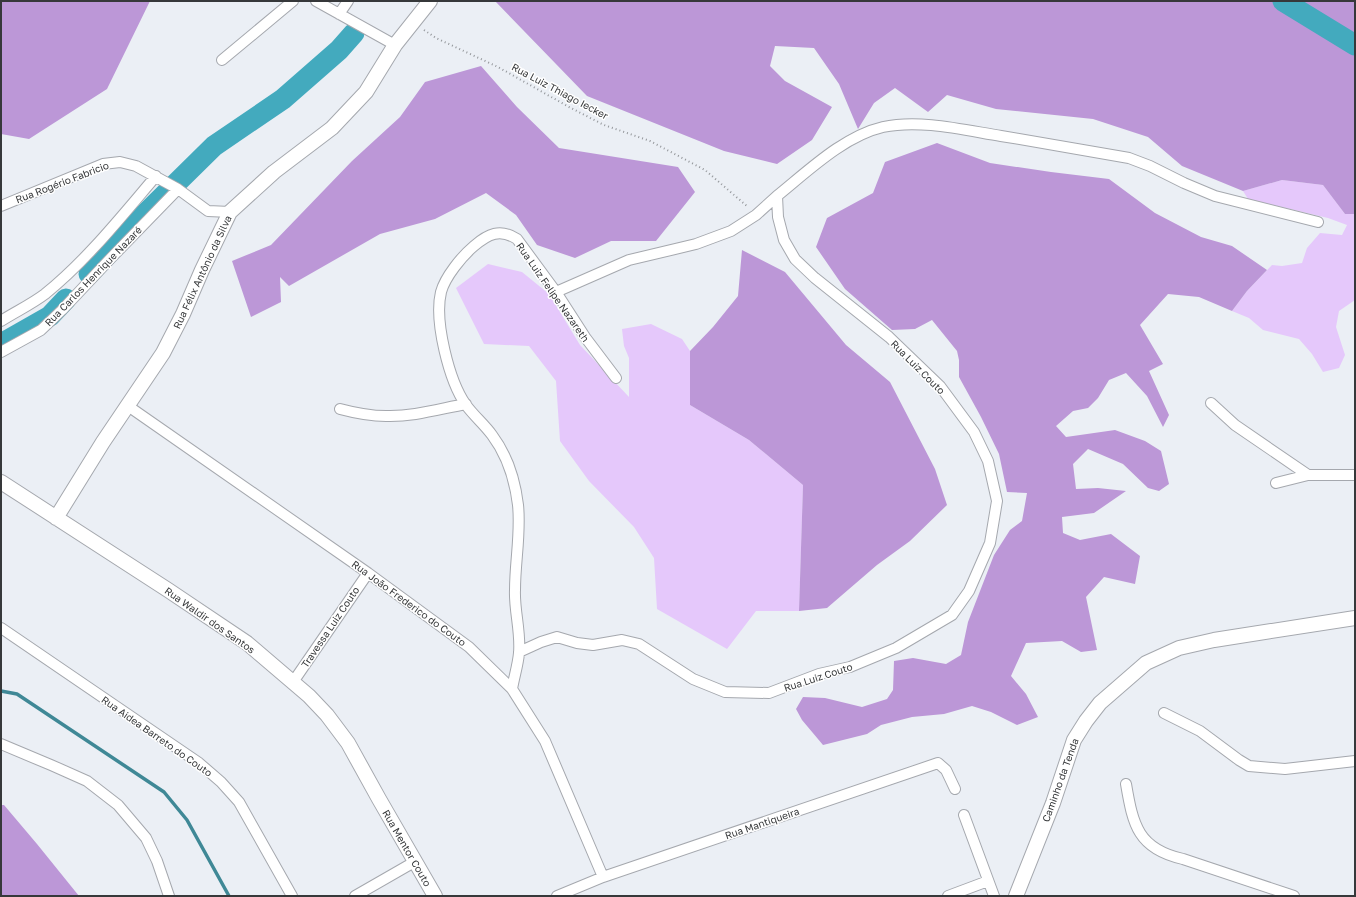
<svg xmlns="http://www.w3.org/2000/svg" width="1356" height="897" font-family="'Golos Text',sans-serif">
<rect width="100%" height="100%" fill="#ebeff5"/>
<path fill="#e5c8fb" d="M1282 180 1323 185 1345 214H1355V300L1339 311 1336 327 1345 355 1339 368 1323 372 1312 354 1299 339 1263 330 1249 318 1232 311 1247 291 1272 265 1282 266 1302 263 1307 248 1320 233 1342 235 1347 225 1328 218 1248 199 1243 191Z
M488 264 522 272 549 294 580 345 629 397V358L624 346 622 329 651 324 682 339 690 351V405L749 440 803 485 799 611H756L727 649 657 609 654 558 634 527 589 481 560 441 556 381 529 346 484 344 456 288Z"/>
<path fill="#bc97d7" d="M1 1H150L107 89 29 139 1 134Z
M495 1H1355V214H1345L1323 185 1282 180 1243 191 1182 166 1148 137 1093 119 996 109 947 95 928 112 895 88 874 103 858 129 839 84 814 48 775 46 770 66 785 81 832 107 812 140 777 164 724 151 587 96Z
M481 66 517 107 559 148 678 167 695 192 656 241H611L575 258 537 245 516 215 486 193 435 219 380 234 289 286 280 277 281 302 251 317 232 261 271 245 352 161 400 117 425 82Z
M937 143 990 163 1051 172 1109 179 1155 213 1201 237 1232 246 1267 270 1247 291 1232 311 1199 297 1168 294 1140 325 1163 364 1149 371 1169 415 1163 427 1147 396 1126 373 1109 380 1098 398 1088 408 1073 411 1056 426 1066 437 1115 430 1145 441 1161 451 1169 484 1159 491 1148 488 1123 464 1088 449 1073 464 1076 489 1098 488 1126 491 1094 513 1062 517 1063 533 1080 540 1111 534 1140 556 1135 584 1104 577 1086 597 1097 650 1081 652 1062 641 1026 643 1011 676 1026 694 1038 717 1017 725 991 712 972 706 944 714 912 717 881 725 867 734 823 745 802 720 796 709 803 697 825 698 862 707 887 699 893 690 894 661 913 658 946 664 961 655 968 622 994 555 1010 530 1022 521 1027 493 1007 492 999 454 981 417 959 377V360L957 351 932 320 915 329 892 330 845 289 816 247 827 218 873 193 885 162Z
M742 250 785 272 846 345 890 382 935 469 947 505 910 541 877 565 827 608 799 611 803 485 749 440 690 405V351L713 327 738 296Z
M1 805H4L37 844 79 896H1Z"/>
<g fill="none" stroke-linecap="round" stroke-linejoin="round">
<path stroke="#3f8896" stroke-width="3.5" d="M1 691 17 694 164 792 187 820 229 896"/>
<path stroke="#43aabe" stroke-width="21" d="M1283 1 1355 45
M89 274 148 211 214 146 283 99 339 50 354 33
M1 344 50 316 66 299"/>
<defs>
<path id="street" d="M316 1 395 45
M339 14 348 1
M222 60 293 1
M1 206 103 164 120 162 136 166 178 189 208 211 230 212
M556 292 629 260 696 244 731 231 756 215 777 196
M1 321C15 312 32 304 45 294 87 260 121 217 156 176
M1 352 41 330 62 310 110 259 178 189
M1211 403 1235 425 1308 475H1355
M128 406 368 573 469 647 512 689 545 741 603 877
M340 409C355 413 370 416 386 416 412 417 439 409 466 404
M1276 483 1308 475
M1 628 199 763 221 782 239 802 292 896
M519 652 541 642 557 637 577 643 593 645 622 640 639 644 693 679 725 692 769 693 819 674 850 667 896 648 952 615 969 591 990 543 997 501 988 461 974 432 940 386 889 337 815 278 795 259 784 240 778 217 777 196C808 171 844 136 883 127 920 119 964 130 1001 136 1044 143 1087 151 1129 158L1150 166 1184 183 1215 196 1318 222
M293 682 368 573
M512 689C514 677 518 665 519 653 521 632 514 610 515 590 515 561 521 533 518 505 515 480 507 455 492 435 484 424 474 416 466 405 449 381 434 321 441 292 445 277 462 256 474 246 488 234 500 228 517 239L556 292 585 337 616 378
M1164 713 1200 731 1239 760 1249 766 1285 769 1355 761
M1 744 51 765 87 781 118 805 146 838 157 861 169 896
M1126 784C1133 825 1138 849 1183 859L1294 896
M964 815 994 896
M355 896 416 861
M557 896 603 877 938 763 946 770 955 789
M948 896 988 881"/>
<path id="secondary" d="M1 482 168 590 247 643 309 696 327 715 348 743 379 799 435 896
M56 518 103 442 163 353 183 314 202 270 230 212 274 172 332 128 366 92 395 45 430 1
M1016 896 1053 803 1074 740 1086 721 1100 703 1146 663 1179 648 1214 640 1355 618"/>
</defs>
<use href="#street" stroke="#a5a8ae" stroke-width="12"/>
<use href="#secondary" stroke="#a5a8ae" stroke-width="16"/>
<path stroke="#94979b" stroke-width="2" stroke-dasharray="1 3" stroke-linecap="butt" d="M424 30 436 38 498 67 569 107 604 125 650 141 705 170 748 207"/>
<use href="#street" stroke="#fff" stroke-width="10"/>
<use href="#secondary" stroke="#fff" stroke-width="14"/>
</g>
<g text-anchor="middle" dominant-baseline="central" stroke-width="3" stroke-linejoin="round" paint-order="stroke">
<g font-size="10" fill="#36383a" stroke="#fff">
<text transform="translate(560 91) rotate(28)">Rua Luiz Thiago Iecker</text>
<text transform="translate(62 182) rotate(-21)">Rua Rogério Fabricio</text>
<text transform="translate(202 272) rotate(-65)">Rua Félix Antônio da Silva</text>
<text transform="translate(93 276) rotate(-46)">Rua Carlos Henrique Nazaré</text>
<text transform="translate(553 292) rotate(55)">Rua Luiz Felipe Nazareth</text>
<text transform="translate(918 367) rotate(45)">Rua Luiz Couto</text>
<text transform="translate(409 603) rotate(36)">Rua João Frederico do Couto</text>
<text transform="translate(210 620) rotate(35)">Rua Waldir dos Santos</text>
<text transform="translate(330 627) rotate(-56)">Travessa Luiz Couto</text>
<text transform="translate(818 677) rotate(-18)">Rua Luiz Couto</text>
<text transform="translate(157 736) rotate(35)">Rua Aidea Barreto do Couto</text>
<text transform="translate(1060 780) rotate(-70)">Caminho da Tenda</text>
<text transform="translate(762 823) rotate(-19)">Rua Mantiqueira</text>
<text transform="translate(407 848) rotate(60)">Rua Mentor Couto</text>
</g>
</g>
<rect width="1356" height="897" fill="none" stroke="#36383a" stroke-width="4"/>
</svg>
